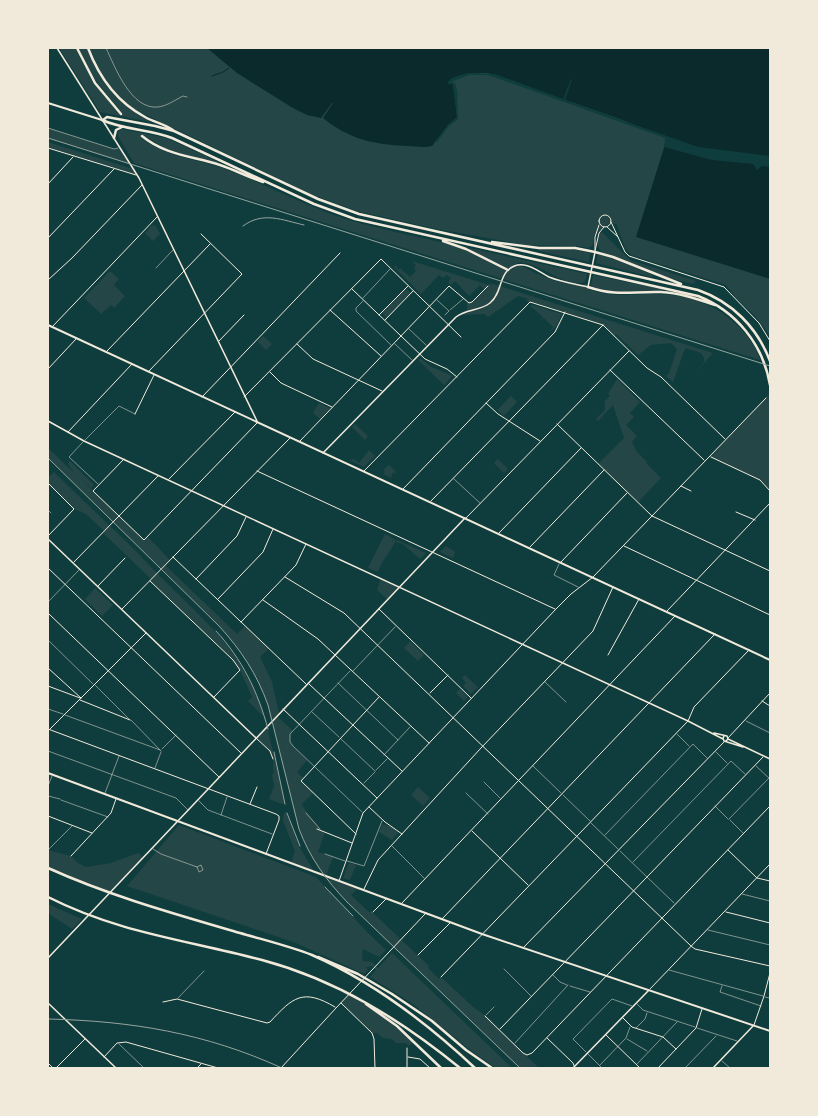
<svg xmlns="http://www.w3.org/2000/svg" width="818" height="1116" font-family="'Work Sans',sans-serif">
<rect width="100%" height="100%" fill="#0f3d3e"/>
<path fill="#244646" d="M59 48H75L93 82 120 115 122 113 93 77 78 48H87C98 79 118 107 150 120V122L100 112Z
M90 48H434L770 147V336L755 316 737 299 726 285 631 255 625 248 617 225 611 222 594 235 593 244 589 248 577 246 526 245 432 228 357 211 308 193 138 111C114 95 100 74 90 48Z
M48 128 114 149 120 148 131 165 48 138Z
M122 129 166 138 217 161V163L170 151 143 135 141 137C165 158 196 158 225 169 263 183 299 203 337 216 380 231 426 237 469 249L470 248 587 274 585 282C562 289 537 258 516 263 536 274 564 288 587 284L590 290C617 298 629 294 656 294 687 294 718 305 739 327 748 336 757 348 760 360L134 163 118 136V132Z
M48 142 133 169 137 175 48 148Z
M152 225 156 226 160 234 153 241 145 233Z
M601 231 630 260 696 281 693 284 665 277 602 252C596 247 597 238 601 231Z
M539 249H572L590 253 589 262 539 251Z
M598 254 617 260 653 275 652 277 596 263Z
M412 261 489 285 490 283 713 353 693 375 704 362V358L701 353 686 348 684 351 673 382 666 376 669 373 677 349 671 343 651 345 638 355 616 334 614 336 601 324 533 302 529 303 526 300 528 299 518 296 488 317 485 314 465 315 462 312 467 310V303L472 302 485 290 480 285 469 296 455 281 451 285 448 282 451 278 447 275 443 278 439 275 421 294 394 267 396 265 398 270 400 268 410 277 416 271 414 267 416 265Z
M110 271 119 279 114 285 125 296 114 308 111 305 101 314 84 298Z
M593 275 662 289 661 291C644 292 604 297 591 285Z
M405 288 411 293 387 318 382 313Z
M532 305 562 314 557 325 550 332 553 327 544 318 540 320 543 317 530 306Z
M263 336 272 344 266 350 258 342Z
M420 358 430 366 452 376 444 385 418 360Z
M617 379 640 402 630 413 634 417 626 425 637 436 632 442 637 452 647 462 646 463 661 478 638 502 598 464 624 438 613 405 598 421 596 419 605 410V401L610 396 608 394Z
M770 393V491L760 480 709 457Z
M511 396 517 402 504 416 497 410Z
M319 403 330 408 320 419 313 413Z
M355 424 368 436 365 440 352 427Z
M48 448 74 473 68 464 70 461 94 485 91 488 75 473 144 540 147 536 170 560 165 565 237 634 245 626 269 648 260 657 272 682 279 714 277 716 293 731 290 735V742L293 746 307 760 297 772 303 778 301 781 313 793 302 804C306 814 316 820 320 830L325 832 318 852 333 857 326 876 358 888 351 895 369 912 371 911 429 966 428 968 439 979 441 977 472 1006 499 1026 487 1018 539 1068H520L347 902C326 880 310 858 299 829L268 705C257 674 241 650 219 626L48 458Z
M369 450 375 456 364 467 349 460 354 459 359 463Z
M498 459 508 469 504 473 494 463Z
M389 465 396 472 394 474 393 472 391 478 383 474 385 472 383 470Z
M54 472C87 505 122 536 154 570 204 622 241 645 265 718L248 701 252 697 240 670 233 660 150 581 151 579 103 533 104 531 86 514 74 509 48 483V478Z
M385 534 396 540C391 551 382 560 378 572L368 568Z
M397 540 426 553 420 559 403 544 396 542Z
M446 546 455 552 453 558 440 552Z
M381 578 400 587 388 600 377 590Z
M95 588 113 605 102 616 85 599Z
M410 641 424 655 418 661 404 648Z
M465 675 478 687 471 694 463 686 466 683 462 678Z
M460 689 468 697 464 701 456 693Z
M267 726 285 803 282 804 269 799 274 786 272 775 274 772C272 767 274 764 273 759 272 750 262 744 256 738Z
M418 787 430 798 423 806 411 795Z
M284 812 287 814 300 848 314 871 291 863 295 851 283 821Z
M382 824 392 827 398 833 392 840 379 832Z
M179 825 316 877 367 932 386 950 379 957 363 949 362 959 363 961 372 962 378 968 392 953 512 1068H496L474 1053 413 1004 370 977 376 970 372 966 366 967 368 970 364 974 296 943 127 886Z
M48 850 71 856 78 863 86 867 111 863 138 853 144 858 110 893 48 868Z
M349 863 356 865 350 880 343 878Z
M48 904 82 919 72 929 48 913Z
M349 994C373 1006 393 1024 413 1042L409 1046 406 1043H396L392 1039 383 1038 377 1033H372L341 1003Z"/>
<path fill="#0a2a2b" d="M207 48H770V279L636 237 667 138 620 119 488 73C474 73 459 72 448 82L453 84 457 117 448 125 432 146C424 148 415 146 407 146 372 144 351 140 323 118L333 103H332L321 118 307 115 293 108 237 73Z"/>
<path fill="#0f3d3e" d="M468 73 495 74 563 99 571 79 572 80 565 100 698 147 770 156V167L762 166 757 170 753 164 712 160 664 147 665 138 488 75H469L451 82 455 83 457 90 458 119 449 126 437 142H435L448 125 457 117 453 84H448V82L452 78Z"/>
<g fill="none" stroke-linecap="round" stroke-linejoin="round">
<path stroke="#0a2a2b" stroke-width="1" d="M212 76 223 72 229 68"/>
<path stroke="#f1e9da" stroke-width="0.5" d="M106 48C115 67 131 110 158 107 167 106 175 100 183 96L187 97
M48 128 114 149 118 148
M156 268 173 250
M363 298 390 269
M437 300 449 311 445 315
M363 301 356 308V311L391 345
M450 310 463 299
M409 329 426 345
M395 344 412 360
M85 440 119 406 135 414
M83 442 69 457 98 484
M454 479 480 503
M48 510 51 513
M559 564 554 575 578 587
M48 602 79 570
M48 640 93 684
M350 671 290 734V742L293 746 362 812
M353 671 395 627
M545 682 566 702
M338 683 398 740
M95 685 129 719
M48 709 63 714
M312 712 339 737
M65 715 160 750
M131 720 161 751
M746 721 770 733
M677 734 689 746
M341 739 375 771
M162 749 176 735
M48 751 176 798 188 810
M716 752 727 763
M384 755 410 727
M533 766 561 793
M756 766 770 779
M155 768 161 752
M376 770 387 759
M484 782 500 798
M364 783 375 772
M48 786 52 776
M105 793 119 756
M466 793 488 814
M563 795 590 821
M48 796 60 799
M61 800 108 817
M199 801 208 810 272 834
M715 806 728 819
M306 813 320 829
M221 815 227 797
M729 819 769 778
M730 820 743 833
M591 823 618 849
M605 835 693 744 707 758
M392 846 424 878
M153 849 161 854 197 867 201 865 203 870 199 872 197 867
M48 850 72 826
M620 851 674 903
M325 854 345 861
M347 861 364 866 382 821
M633 862 731 761 745 774
M742 894 770 901
M708 930 770 945
M504 969 531 996
M669 970 763 996
M553 975 560 982 567 985
M570 986 590 992
M722 986 720 992 761 1006
M765 997 770 998
M178 998 204 971
M637 1004 643 1010 695 1027
M486 1015 494 1007
M636 1028 645 1019 647 1013
M697 1028 737 1041
M627 1039 647 1051
M515 1043 568 985
M119 1044 144 1068
M586 1052 573 1039 612 999 632 1006
M588 1054 602 1068
M722 1061 730 1068
M637 1064 677 1022
M600 1065 626 1038 630 1027
M685 1068 716 1036"/>
<path stroke="#f1e9da" stroke-width="1" d="M48 148 136 175
M48 184 73 157
M599 221a6 6 0 1 1 12 0a6 6 0 1 1-12 0Z
M611 222 625 252 629 256 724 287 759 323 770 341
M607 227 618 237
M48 238 114 169
M595 250V237L599 225
M595 251 599 233 604 227
M48 280 72 258 142 185
M352 289 425 359 447 369 457 377
M330 310 381 356
M379 315 408 286
M385 320 413 291
M53 326 157 217
M219 341 244 315
M297 344 313 359 382 391
M107 351 210 244
M48 369 76 339
M610 370 704 460
M149 371 242 274 201 234
M270 372 281 383 332 407
M202 397 340 253
M244 397 381 259 461 337
M486 403 498 414 540 441
M135 414 154 375
M557 424 652 516 770 571
M68 432 132 364
M300 441 449 286 469 303 472 302 488 286
M711 457 760 480 770 491
M124 459 93 491 144 540 257 423
M257 471 555 609
M364 471 530 302 603 325 647 368 661 377 725 439
M169 479 235 412
M48 483 74 509 48 536
M681 486 691 491
M403 489 555 332 565 312
M431 501 603 325
M736 512 755 520
M466 518 629 351
M499 533 581 448
M624 546 770 615
M530 547 604 470
M173 557 306 684
M74 562 158 476
M561 562 627 493
M48 568 241 753
M285 577 344 613 691 946 695 949 770 966
M196 579 237 536 246 517
M150 581 233 660 240 670 214 697
M98 586 125 558
M218 599 263 552 273 529
M263 600 318 639 429 743
M122 609 290 438
M379 609 471 698
M667 611 770 503
M48 613 219 777
M241 622 296 565 306 544
M608 655 639 599
M48 668 81 698
M309 684 402 771
M48 686 80 698
M430 693 448 675
M80 700 130 720
M762 701 770 706
M283 709 377 798
M48 729 276 814 279 816V820L266 854
M48 731 146 633
M256 738 270 751 273 759
M728 738 770 693
M250 804 257 787
M369 807 385 822 402 834
M48 816 92 833
M317 829 352 843
M472 831 528 885
M356 834 301 781 379 697
M728 850 757 878 770 881
M71 856 111 813 116 799
M339 881 363 813 556 609 571 594 593 577 766 398
M364 889 378 860 481 748 593 631 613 587
M402 903 675 616
M373 912 386 899
M726 912 770 923
M442 919 715 634
M523 948 725 741
M418 955 450 923
M441 977 688 721 694 707 749 650
M650 989 770 864
M163 1002 177 999 267 1023 270 1022C293 997 303 988 335 1007
M341 1003 372 1033 374 1039 375 1068
M485 1016 523 1053 527 1055 532 1053 770 806
M623 1018 632 1027 663 1037 676 1049
M754 1025 764 996 770 973
M500 1029 763 757
M606 1035 640 1068
M547 1038 573 1063 575 1068
M407 1048V1068
M104 1057 117 1043 126 1042 218 1068
M408 1057 420 1059 430 1068
M48 1063 53 1068
M56 1068 85 1039
M197 1068 201 1064
M281 1068 336 1008 426 913
M658 1068 696 1028 702 1009"/>
<path stroke="#f1e9da" stroke-width="1.5" d="M57 48 139 178 257 421
M48 421 84 441 688 721 723 739
M323 453 456 317C466 309 480 311 490 303 501 294 499 280 507 271 512 266 518 264 524 265 533 266 541 273 549 277 561 282 575 284 588 287L595 252
M48 539 256 738
M714 733 727 736 728 739 726 741
M724 736 723 738 724 741 743 747
M728 739 770 759
M48 958 465 518
M48 1003 116 1068
M573 1068 649 990
M713 1068 753 1026"/>
<path stroke="#f1e9da" stroke-width="2" d="M48 103 102 120
M48 325 770 660
M48 773 482 934 770 1031"/>
<path stroke="#f1e9da" stroke-width="2.5" d="M77 48 95 83 121 114
M88 48C99 77 117 102 145 117 154 122 164 124 173 130
M102 120C124 130 149 129 172 138L314 204 355 219 698 296C736 311 763 344 770 385
M103 120 107 117 155 126 174 131 318 199 359 214 698 290C732 302 757 327 770 361
M142 136C165 155 192 156 220 165 235 170 248 177 263 182
M114 138 116 130 122 127
M443 241 466 249 508 270
M492 242 539 248H575L595 252 613 257 681 284
M588 287C618 297 632 291 661 292 680 293 697 299 715 305
M48 868C110 896 175 914 240 933 264 940 289 946 312 955 374 982 427 1023 475 1068
M48 897C119 933 187 940 262 960 337 980 401 1020 460 1068
M318 957 358 974 392 994 432 1021 466 1050 492 1068
M366 1004 397 1026 441 1068"/>
<path stroke="#97a49c" stroke-width="1" d="M48 138 770 366
M243 226C263 211 282 220 304 225
M48 458 219 626C241 650 257 674 268 705L299 829C310 858 326 880 347 902L520 1068
M216 631C242 659 258 692 268 729
M274 752 285 804
M287 813 300 846
M325 887 353 916
M48 1019C132 1021 205 1033 282 1068"/>
</g>
<rect width="818" height="1116" fill="none" stroke="#f1e9da" stroke-width="98"/>
</svg>
